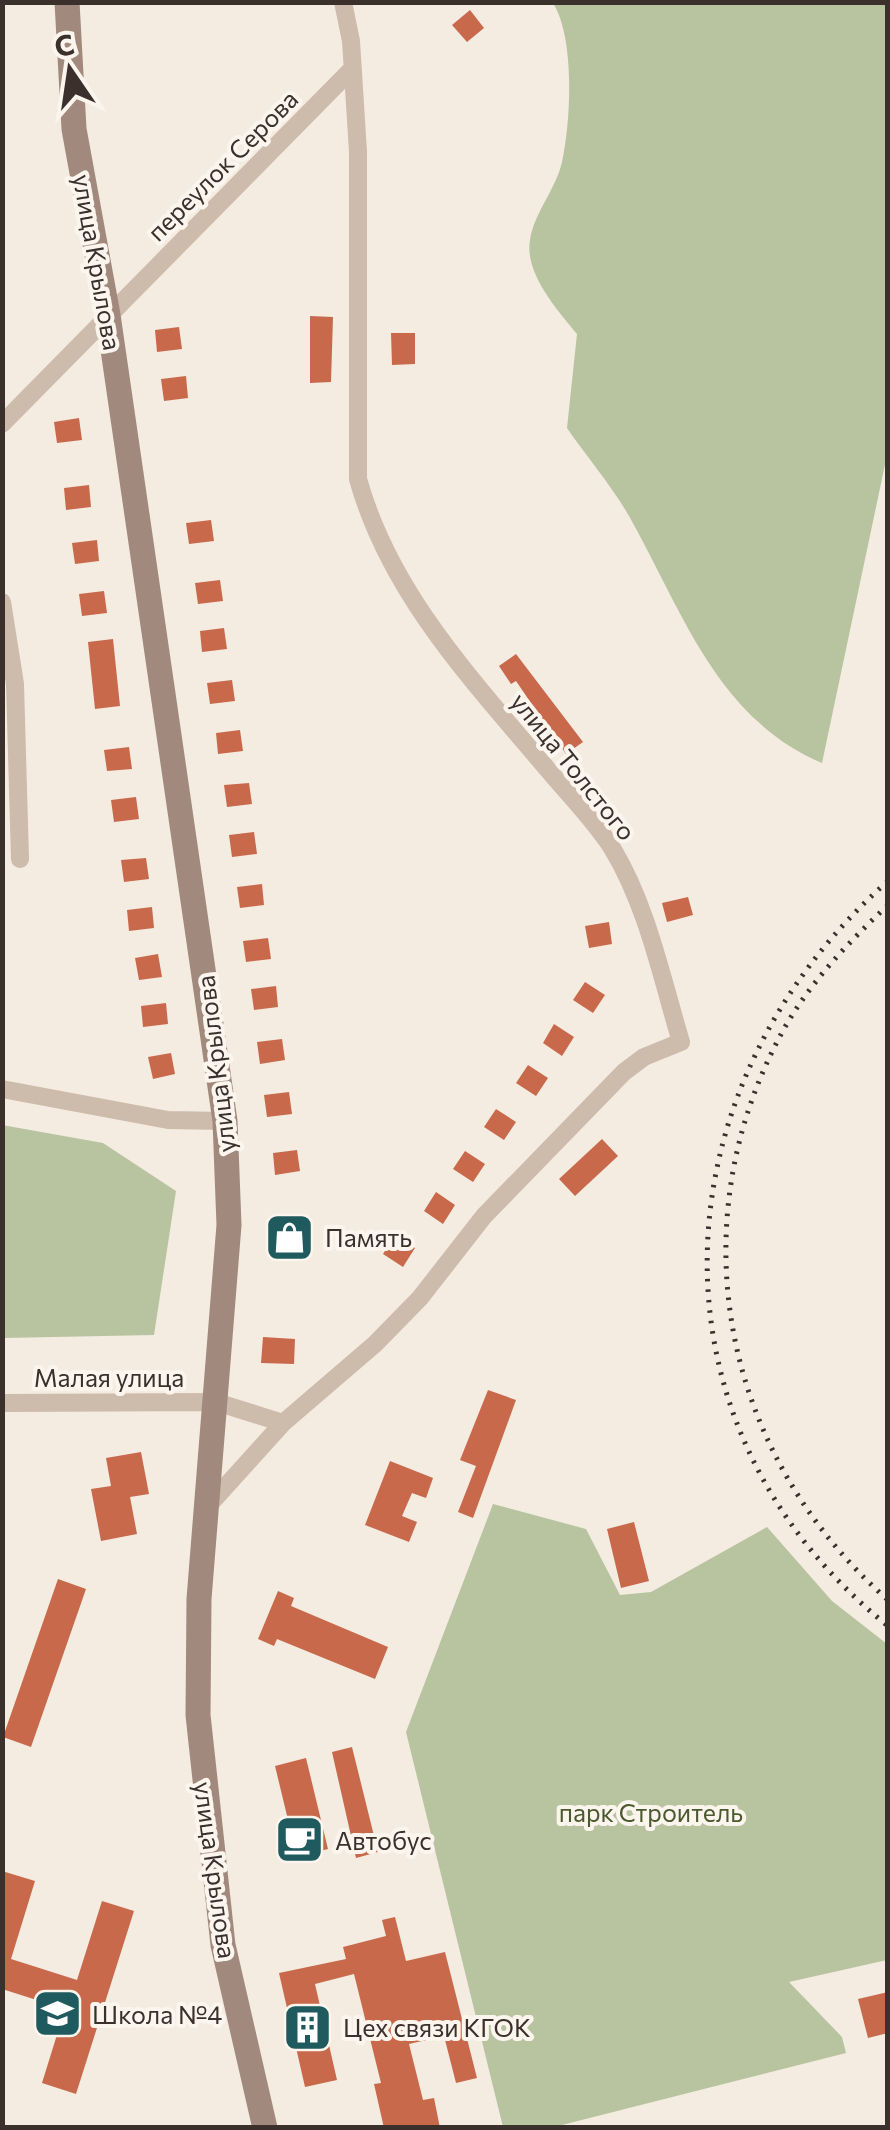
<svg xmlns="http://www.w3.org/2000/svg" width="890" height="2130" font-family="Commissioner,sans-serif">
<rect width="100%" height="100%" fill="#f4ebe1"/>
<path fill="#b8c4a0" d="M553 3H887V455L822 763C716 718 682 610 629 516 611 485 587 457 567 428L577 334C558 311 524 273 530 240 534 213 556 189 562 162 571 120 575 38 553 3Z
M2 1125 103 1143 176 1191 154 1335 3 1338Z
M493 1504 586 1529 620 1595 651 1592 767 1527 832 1601 887 1644V1960L789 1982 842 2037 846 2053 554 2127H503L406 1732Z"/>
<path fill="#c8694b" d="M470 10 484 28 467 42 452 25Z
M310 316 333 317 331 382 310 383Z
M179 327 182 349 157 352 155 330Z
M391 333H415V364L392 365Z
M186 376 188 398 164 401 161 379Z
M79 418 82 440 57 443 54 422Z
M89 485 91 507 66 510 64 488Z
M211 520 214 541 189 544 186 523Z
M97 540 99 561 75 564 72 543Z
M220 580 223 601 198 604 195 583Z
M104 591 107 613 82 616 79 594Z
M224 628 227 649 202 652 200 631Z
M113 639 120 706 95 709 88 642Z
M516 654 583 742 566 754 516 681 511 684 499 666Z
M232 680 235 701 210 704 207 683Z
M240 730 243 751 218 754 216 733Z
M129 747 132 769 107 771 104 750Z
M249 783 252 804 227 807 224 785Z
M136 797 139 819 114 822 111 800Z
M254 832 257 854 232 857 229 835Z
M146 858 149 879 124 882 121 860Z
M262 884 264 905 240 908 237 887Z
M688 897 693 915 667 922 662 903Z
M152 907 154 928 129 931 127 910Z
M609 922 612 944 589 948 585 926Z
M268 938 271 959 246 962 243 941Z
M158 954 162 977 139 980 135 958Z
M585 982 605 995 593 1013 573 1000Z
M276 986 278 1007 254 1010 251 989Z
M166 1003 168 1024 143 1027 141 1006Z
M554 1024 574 1037 562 1056 543 1043Z
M282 1039 285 1060 260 1064 257 1042Z
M171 1053 175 1074 153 1079 148 1057Z
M528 1065 548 1078 536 1096 516 1083Z
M289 1092 292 1114 267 1117 264 1095Z
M496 1109 516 1122 504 1140 484 1127Z
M602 1139 618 1156 575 1196 559 1179Z
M297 1150 300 1171 275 1175 273 1153Z
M465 1151 485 1164 473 1182 453 1169Z
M436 1192 455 1205 443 1224 424 1211Z
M279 1222 302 1224 301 1251 277 1250Z
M395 1235 415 1248 403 1267 383 1254Z
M263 1337 295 1339 294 1364 261 1363Z
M488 1390 516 1400 473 1518 458 1512 476 1466 460 1460Z
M141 1452 149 1494 130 1497 137 1534 101 1541 91 1489 111 1486 106 1458Z
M390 1461 433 1478 426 1498 412 1493 402 1516 417 1522 409 1542 365 1525Z
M634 1522 649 1581 621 1588 607 1529Z
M58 1579 86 1589 31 1747 3 1737Z
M278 1591 294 1598 291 1606 388 1647 375 1679 277 1639 274 1646 258 1639Z
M352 1747 378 1852 356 1858 332 1752Z
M306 1758 328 1849 297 1857 275 1766Z
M2 1871 35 1881 11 1959 77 1980 102 1901 134 1911 76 2094 42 2083 65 2009 2 1989Z
M395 1917 406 1961 445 1952 477 2078 456 2083 444 2036 409 2044 423 2100 434 2098 440 2128H384L374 2084 381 2083 354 1974 315 1984 337 2080 305 2087 279 1973 346 1959 343 1947 386 1936 382 1920Z
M888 1992V2033L868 2038 858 1999Z"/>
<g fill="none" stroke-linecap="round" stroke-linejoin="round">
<path stroke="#cdbbac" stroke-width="18" d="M2 424 351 70
M2 602 15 684 20 859
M2 1089 168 1120 225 1121
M2 1403 216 1402 283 1423
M208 1506 283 1423 375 1344 420 1298 484 1216 624 1072 644 1057 681 1042C662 979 647 905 612 848 594 820 570 796 549 771 473 681 390 594 358 479V152L351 41 343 2"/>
<path stroke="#a18a7d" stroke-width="25" d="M67 2 74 129 108 315 225 1121 229 1225 199 1599 198 1715 223 1945 265 2128"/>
<path stroke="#3b302b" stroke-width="5" stroke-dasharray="2.5 8" stroke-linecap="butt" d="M888 881C656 1086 638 1425 888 1626
M888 905C849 942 812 980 785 1027 676 1222 722 1454 888 1600"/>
</g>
<defs>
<symbol id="shop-square" viewBox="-11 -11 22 22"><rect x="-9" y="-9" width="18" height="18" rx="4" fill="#1f5a5e" stroke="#fbf5ee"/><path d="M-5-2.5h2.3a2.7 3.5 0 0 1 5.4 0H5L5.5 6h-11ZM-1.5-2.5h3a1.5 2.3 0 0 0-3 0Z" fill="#fff"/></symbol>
<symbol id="cafe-square" viewBox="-11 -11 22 22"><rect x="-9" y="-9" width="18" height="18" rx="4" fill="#1f5a5e" stroke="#fbf5ee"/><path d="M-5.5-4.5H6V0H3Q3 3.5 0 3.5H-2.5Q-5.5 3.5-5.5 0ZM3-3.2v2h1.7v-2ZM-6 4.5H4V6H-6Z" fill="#fff"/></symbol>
<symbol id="school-square" viewBox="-11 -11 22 22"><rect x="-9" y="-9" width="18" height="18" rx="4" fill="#1f5a5e" stroke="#fbf5ee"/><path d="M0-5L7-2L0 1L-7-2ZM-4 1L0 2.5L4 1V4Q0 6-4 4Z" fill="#fff"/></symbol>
<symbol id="building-square" viewBox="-11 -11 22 22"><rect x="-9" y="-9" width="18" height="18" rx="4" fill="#1f5a5e" stroke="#fbf5ee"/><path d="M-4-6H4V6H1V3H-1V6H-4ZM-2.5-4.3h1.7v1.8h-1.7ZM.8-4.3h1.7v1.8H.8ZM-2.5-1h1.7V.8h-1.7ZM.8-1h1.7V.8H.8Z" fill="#fff"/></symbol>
</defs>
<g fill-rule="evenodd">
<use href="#shop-square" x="262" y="1210" width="55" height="55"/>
<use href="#cafe-square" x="272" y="1812" width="55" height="55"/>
<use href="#school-square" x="30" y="1986" width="55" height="55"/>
<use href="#building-square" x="280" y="2000" width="55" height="55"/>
</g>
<g text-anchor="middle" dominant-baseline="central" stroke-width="8" stroke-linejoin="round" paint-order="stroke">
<g font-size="25" fill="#3b302b" stroke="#fbf5ee">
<text transform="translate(222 165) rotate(-45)">переулок Серова</text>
<text transform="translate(98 262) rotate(80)">улица Крылова</text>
<text transform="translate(574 766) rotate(51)">улица Толстого</text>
<text transform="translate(215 1064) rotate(-97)">улица Крылова</text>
<text x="109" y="1377">Малая улица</text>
<text transform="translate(216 1870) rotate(82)">улица Крылова</text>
</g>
<g font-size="25" fill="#3b302b" stroke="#fbf5ee" text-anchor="start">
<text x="325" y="1237">Память</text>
<text x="335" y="1840">Автобус</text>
<text x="92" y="2014">Школа №4</text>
<text x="343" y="2027">Цех связи КГОК</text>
</g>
<g font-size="25" fill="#4a5a2e" stroke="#fbf5ee">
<text x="651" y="1812">парк Строитель</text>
</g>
</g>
<rect width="890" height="2130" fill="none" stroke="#3b302b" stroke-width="10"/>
<g transform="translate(70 70) rotate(347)" stroke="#fbf5ee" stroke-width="8" paint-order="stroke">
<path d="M0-8L18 38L0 25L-18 38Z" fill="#3b302b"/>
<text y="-15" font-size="28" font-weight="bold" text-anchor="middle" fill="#3b302b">С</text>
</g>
</svg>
